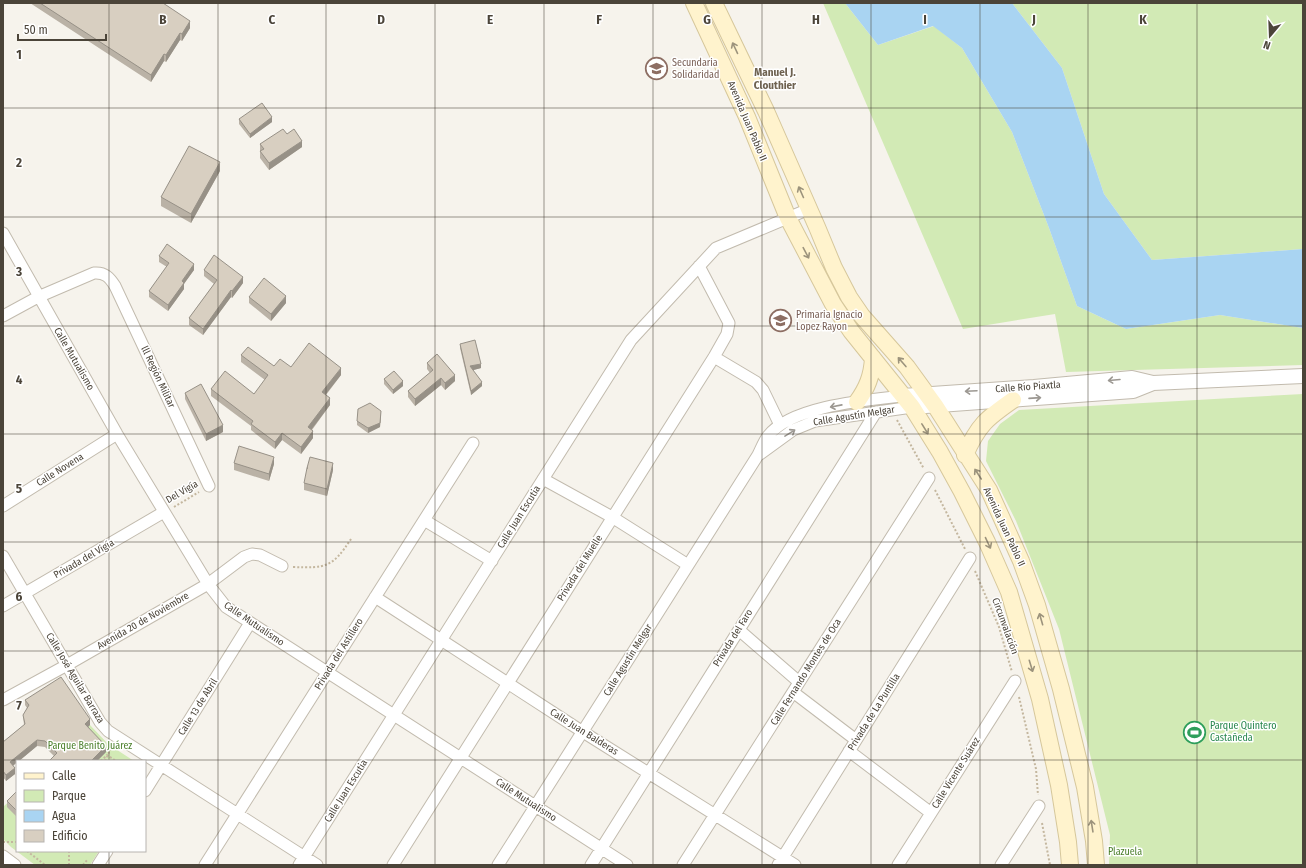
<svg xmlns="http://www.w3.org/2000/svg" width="1306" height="868" font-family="'Fira Sans Condensed',sans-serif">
<rect width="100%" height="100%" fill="#f6f3ec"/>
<path fill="#d2eab5" d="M823 3H845L878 45 934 26 962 48 1012 132 1049 228 1077 306 1126 329 1220 315 1303 328V365L1066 372 1055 314 963 329Z
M1012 3H1303V249L1152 260 1104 194 1062 68Z
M1303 394V865H1109L1110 835 1059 629 1016 521 986 461 988 441 1000 424 1019 410Z
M90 725 108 744 134 761H52Z
M17 794V851H99L90 865H35L11 847 3 839V807Z"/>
<path fill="#a9d4f2" d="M845 3H1012L1062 68 1104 194 1152 260 1303 249V328L1220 315 1126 329 1077 306 1049 228 1012 132 962 48 933 26 878 45Z"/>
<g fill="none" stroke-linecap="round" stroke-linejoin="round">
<defs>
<path id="minor" d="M3 233 117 434 208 584 226 607 627 865
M3 316 38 297 94 273C105 272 110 278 115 286L209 486
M714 357 756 382 763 390 780 425
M760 454 793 430 815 421 912 407
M543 479 612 517 688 565
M3 506 117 434
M424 520 492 561
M3 556 100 722 108 731 317 865
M375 597 583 732 795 865
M3 606 164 512
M739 630 799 682
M793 692 856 740
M3 700 67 665 208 584 244 557 252 554 260 555 282 566
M849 751 931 813
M145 791 250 623
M3 856 15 865
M98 865 107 851
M205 865 473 443
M299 865 631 340 716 248 809 209
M393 865 714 357 727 334 729 323 699 266
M498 865 758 455C761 449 764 441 768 436 791 406 867 400 903 396
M591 865 876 412
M683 865 929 478
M778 865 970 558
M898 865 1015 681
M1001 865 1039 806"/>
<path id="tertiary" d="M903 396 1034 387 1132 378 1153 383 1303 376
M912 407 1133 391 1153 383"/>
<path id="secondary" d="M694 3 747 117 788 218 833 304 851 331 912 407 940 452 962 492 987 542 1009 592 1040 699 1059 785 1068 842 1070 865
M714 3 766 111 817 227 834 268 849 297 862 316 907 367 936 407 989 490 1021 561 1037 605 1061 689 1085 787 1094 841 1096 865
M857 402C867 388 872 376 873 358
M965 455C978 425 987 418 1013 400"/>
</defs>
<use href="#minor" stroke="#c2bbae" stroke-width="13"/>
<use href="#tertiary" stroke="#c2bbae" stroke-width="16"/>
<use href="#secondary" stroke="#d6c79b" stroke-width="18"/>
<path stroke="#c4b79f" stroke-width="2" stroke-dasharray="2 2" stroke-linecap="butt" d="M897 420 924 469
M935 490 965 549
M174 507 199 492
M293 567C326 568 332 568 351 539
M975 571 999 627 1012 672
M1019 697 1036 769 1038 795
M101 761 107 755 116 761
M105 761 112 746
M1042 823 1050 865
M3 842H17
M27 851 45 865
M69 851V865
M83 865 88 859"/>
<use href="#minor" stroke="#fff" stroke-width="11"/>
<use href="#tertiary" stroke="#fff" stroke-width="14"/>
<use href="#secondary" stroke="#fff3cd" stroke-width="16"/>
</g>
<path fill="#bab2a6" d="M30 3H163L190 28 182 41 180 40 166 62 164 61 151 82Z
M239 119 272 122 250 138 239 124Z
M287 134 302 147 269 170 260 158V144Z
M220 171 191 223 161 206V197Z
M159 256 194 270 184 283V289L168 311 149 297V291L167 267 159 262Z
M204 270 243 283 232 298 231 297 203 335 189 325V318L214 284 204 276Z
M249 297 286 303 271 321 249 303Z
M460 344 481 368 473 370 482 386 471 395 460 348Z
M241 355 274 366 291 367 341 375 326 395 330 405 312 430 313 438 301 454 282 440 275 449 251 430V426L211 396V389L254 394 265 380 241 362Z
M427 363 455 381 445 390 441 385 415 406 408 397V391L430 373 427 369Z
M384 379 403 386 393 394 384 384Z
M185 393 223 432 206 441 185 399Z
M381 415 380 427 368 433 357 425V421Z
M234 463 274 464 269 481 234 470Z
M333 470 327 496 304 490V483Z
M25 700 90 725 88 727 106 752 97 761H49L54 756 45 747 37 746 13 766 15 774 6 781 3 777V742L24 725 23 715 27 708 25 705Z
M17 791V817L7 807V801Z"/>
<path fill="#979187" d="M190 21V28L182 41V34Z
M180 33V40L166 62V55Z
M164 54V61L151 82V75Z
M272 117V122L250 138V134Z
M302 141V147L269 170V163Z
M220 162V171L191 223V214Z
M194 264V270L184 284V283V289L168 311V305L182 281Z
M243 277V283L232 298V291Z
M231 290V297L203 335V329Z
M286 296V303L271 321V314Z
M481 364V368L470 371V366Z
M341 368V375L322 399V392Z
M455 375V381L445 390V383Z
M441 378V385L415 406V399Z
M403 381V386L393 394V390Z
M482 382V386L471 395V391Z
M330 398V405L308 434V427Z
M381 411 380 427 368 433V428Z
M223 425V432L206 441V434Z
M313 431V438L301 454V447Z
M282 433V440L275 449V442Z
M274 457V464L269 481V474Z
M333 463V470L327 496V489Z
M90 719V725L85 730V724Z
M37 740V746L19 761H17V762L10 768V762Z
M106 746V752L97 761H91Z
M15 768V774L6 781V775Z"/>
<path fill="#d8cfc1" stroke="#979187" d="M40 3H163L190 21 182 34 180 33 166 55 164 54 151 75Z
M262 103 272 117 250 134 239 119Z
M283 129 287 134 294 129 302 141 269 163 260 151 264 149 260 144Z
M189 146 220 162 191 214 161 197Z
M167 244 194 264 182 281 184 283 168 305 149 291 169 263 159 256Z
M214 255 243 277 232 291 231 290 203 329 189 318 217 280 204 270Z
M264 278 286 296 271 314 249 297Z
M475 340 481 364 470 366 482 382 471 391 460 344Z
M309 343 341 368 322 392 330 398 308 427 313 431 301 447 282 433 275 442 251 424 253 421 211 389 225 371 254 394 268 375 241 355 248 347 274 366 280 359 291 367Z
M437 354 455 375 445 383 441 378 415 399 408 391 433 370 427 363Z
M394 371 403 381 393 390 384 379Z
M201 384 223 425 206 434 185 393Z
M370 403 381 411 380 423 368 428 357 421 358 409Z
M239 446 274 457 269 474 234 463Z
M310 457 333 463 327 489 304 483 307 468H308H307Z
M61 677 90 719 85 724 106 746 91 761H49L57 753 45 741 37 740 10 762 15 768 6 775 3 771V742L25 724 23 715 29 705 25 700Z
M17 791V811L7 801Z"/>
<defs><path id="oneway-shaft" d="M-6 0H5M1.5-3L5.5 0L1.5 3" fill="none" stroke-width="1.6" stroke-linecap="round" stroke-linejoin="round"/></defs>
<g stroke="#9c937c">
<use href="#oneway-shaft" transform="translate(735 48) rotate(-115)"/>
<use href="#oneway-shaft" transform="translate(801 192) rotate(-114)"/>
<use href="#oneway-shaft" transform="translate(806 253) rotate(62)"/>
<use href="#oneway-shaft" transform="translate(902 362) rotate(-131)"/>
<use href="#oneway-shaft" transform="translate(925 429) rotate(58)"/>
<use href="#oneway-shaft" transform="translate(978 474) rotate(-123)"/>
<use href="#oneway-shaft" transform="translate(988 543) rotate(65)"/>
<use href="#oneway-shaft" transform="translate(1041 619) rotate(-106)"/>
<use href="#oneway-shaft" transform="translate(1031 666) rotate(73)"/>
<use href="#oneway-shaft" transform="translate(1092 826) rotate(-99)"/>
</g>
<g stroke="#9c9892">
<use href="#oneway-shaft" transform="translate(1114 380) rotate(175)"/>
<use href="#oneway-shaft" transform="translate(971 391) rotate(177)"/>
<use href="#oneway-shaft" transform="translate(1035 398) rotate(-4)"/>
<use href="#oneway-shaft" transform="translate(836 406) rotate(169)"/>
<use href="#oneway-shaft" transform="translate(790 433) rotate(-32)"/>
</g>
<path fill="none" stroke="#4b4439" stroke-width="1" stroke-opacity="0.55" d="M109 3V761M218 3V865M326 3V865M435 3V865M544 3V865M653 3V865M762 3V865M871 3V865M980 3V865M1088 3V865M1197 3V865M3 108H1303M3 217H1303M3 326H1303M3 434H1303M3 542H1303M3 651H1303M3 760H1303M109 851V865"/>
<defs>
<symbol id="school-ring" viewBox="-11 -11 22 22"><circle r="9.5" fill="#fff" stroke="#8d6e63" stroke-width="1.5"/><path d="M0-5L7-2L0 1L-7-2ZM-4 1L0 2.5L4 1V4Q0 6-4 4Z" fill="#8d6e63"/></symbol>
<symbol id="stadium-ring" viewBox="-11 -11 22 22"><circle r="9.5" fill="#fff" stroke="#2e9e5b" stroke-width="1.5"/><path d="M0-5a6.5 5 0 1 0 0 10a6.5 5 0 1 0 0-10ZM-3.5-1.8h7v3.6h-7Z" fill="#2e9e5b"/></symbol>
</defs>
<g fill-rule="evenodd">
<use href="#school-ring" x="644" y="56" width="25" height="25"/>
<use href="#school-ring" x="768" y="308" width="25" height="25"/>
<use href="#stadium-ring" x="1182" y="720" width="25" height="25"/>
</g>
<g text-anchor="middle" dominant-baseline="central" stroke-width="3" stroke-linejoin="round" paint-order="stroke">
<g font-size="10" fill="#785e54" stroke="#fff" text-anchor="start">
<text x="672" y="63">Secundaria<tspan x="672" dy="12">Solidaridad</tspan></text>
<text x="796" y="315">Primaria Ignacio<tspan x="796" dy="12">Lopez Rayon</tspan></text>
</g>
<g font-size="10" fill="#4b4439" stroke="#fff">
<text transform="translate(747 121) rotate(67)">Avenida Juan Pablo II</text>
<text transform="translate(74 359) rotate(60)">Calle Mutualismo</text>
<text transform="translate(158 377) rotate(65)">lll Región Militar</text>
<text transform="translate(1028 387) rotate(-4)">Calle Río Piaxtla</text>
<text transform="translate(854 416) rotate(-9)">Calle Agustín Melgar</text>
<text transform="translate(60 470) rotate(-32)">Calle Novena</text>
<text transform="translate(182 492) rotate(-30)">Del Vigía</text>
<text transform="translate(519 517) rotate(-58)">Calle Juan Escutia</text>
<text transform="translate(1004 527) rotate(65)">Avenida Juan Pablo II</text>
<text transform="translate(84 559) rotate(-30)">Privada del Vigía</text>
<text transform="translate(580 568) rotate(-58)">Privada del Muelle</text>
<text transform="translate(143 621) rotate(-30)">Avenida 20 de Noviembre</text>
<text transform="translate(254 624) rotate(34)">Calle Mutualismo</text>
<text transform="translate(1005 626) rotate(70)">Circunvalación</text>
<text transform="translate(733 638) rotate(-58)">Privada del Faro</text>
<text transform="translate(339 654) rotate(-58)">Privada del Astillero</text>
<text transform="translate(628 660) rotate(-58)">Calle Agustín Melgar</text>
<text transform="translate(806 672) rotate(-58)">Calle Fernando Montes de Oca</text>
<text transform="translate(75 678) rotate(59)">Calle José Aguilar Barraza</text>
<text transform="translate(198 707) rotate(-58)">Calle 13 de Abril</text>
<text transform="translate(874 712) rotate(-58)">Privada de La Puntilla</text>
<text transform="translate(584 732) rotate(32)">Calle Juan Balderas</text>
<text transform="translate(956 773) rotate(-58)">Calle Vicente Suárez</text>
<text transform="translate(346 791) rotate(-58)">Calle Juan Escutia</text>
<text transform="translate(526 800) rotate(33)">Calle Mutualismo</text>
</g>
<g font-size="10" fill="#27864d" stroke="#fff" text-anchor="start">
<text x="1210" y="726">Parque Quintero<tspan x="1210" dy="12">Castañeda</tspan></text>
</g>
<g font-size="10" fill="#4a7f2a" stroke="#fff">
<text x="90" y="746">Parque Benito Juárez</text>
<text x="1125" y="852">Plazuela</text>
</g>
<g font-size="11" font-weight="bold" fill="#6e6250" stroke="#fff">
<text x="775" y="72">Manuel J.<tspan x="775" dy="13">Clouthier</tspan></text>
</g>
</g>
<g font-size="13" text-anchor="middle" font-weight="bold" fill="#4b4439" stroke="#fff" stroke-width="3" stroke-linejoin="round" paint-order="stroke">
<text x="163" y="24">B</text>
<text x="272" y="24">C</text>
<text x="381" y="24">D</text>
<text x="490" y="24">E</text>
<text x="599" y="24">F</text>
<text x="707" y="24">G</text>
<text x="816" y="24">H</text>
<text x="925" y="24">I</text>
<text x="1034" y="24">J</text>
<text x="1143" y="24">K</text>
<text x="19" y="59">1</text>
<text x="19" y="167">2</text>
<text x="19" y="276">3</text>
<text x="19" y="384">4</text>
<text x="19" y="493">5</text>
<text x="19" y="601">6</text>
<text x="19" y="710">7</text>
</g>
<rect width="1306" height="868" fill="none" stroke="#4b4439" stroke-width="8"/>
<rect x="16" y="760" width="130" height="92" fill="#ffffff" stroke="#b7b4b0"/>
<rect x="24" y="773" width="20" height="6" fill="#fff3cd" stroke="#b7b4b0"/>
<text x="52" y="780" font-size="12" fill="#4b4439">Calle</text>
<rect x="24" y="790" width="20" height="12" fill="#d2eab5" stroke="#b7b4b0"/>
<text x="52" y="800" font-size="12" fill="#4b4439">Parque</text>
<rect x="24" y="810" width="20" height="12" fill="#a9d4f2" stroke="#b7b4b0"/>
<text x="52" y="820" font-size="12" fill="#4b4439">Agua</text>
<rect x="24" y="830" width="20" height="12" fill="#d8cfc1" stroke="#b7b4b0"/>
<text x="52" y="840" font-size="12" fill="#4b4439">Edificio</text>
<g transform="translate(1270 36) rotate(199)" stroke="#ffffff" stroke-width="3" paint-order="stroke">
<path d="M0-3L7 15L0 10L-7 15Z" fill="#4b4439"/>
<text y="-6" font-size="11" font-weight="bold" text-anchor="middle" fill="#4b4439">N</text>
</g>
<path d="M18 34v6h88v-6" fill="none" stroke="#4b4439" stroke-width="2"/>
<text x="24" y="34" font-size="12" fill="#4b4439" stroke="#ffffff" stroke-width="3" paint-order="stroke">50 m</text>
</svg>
